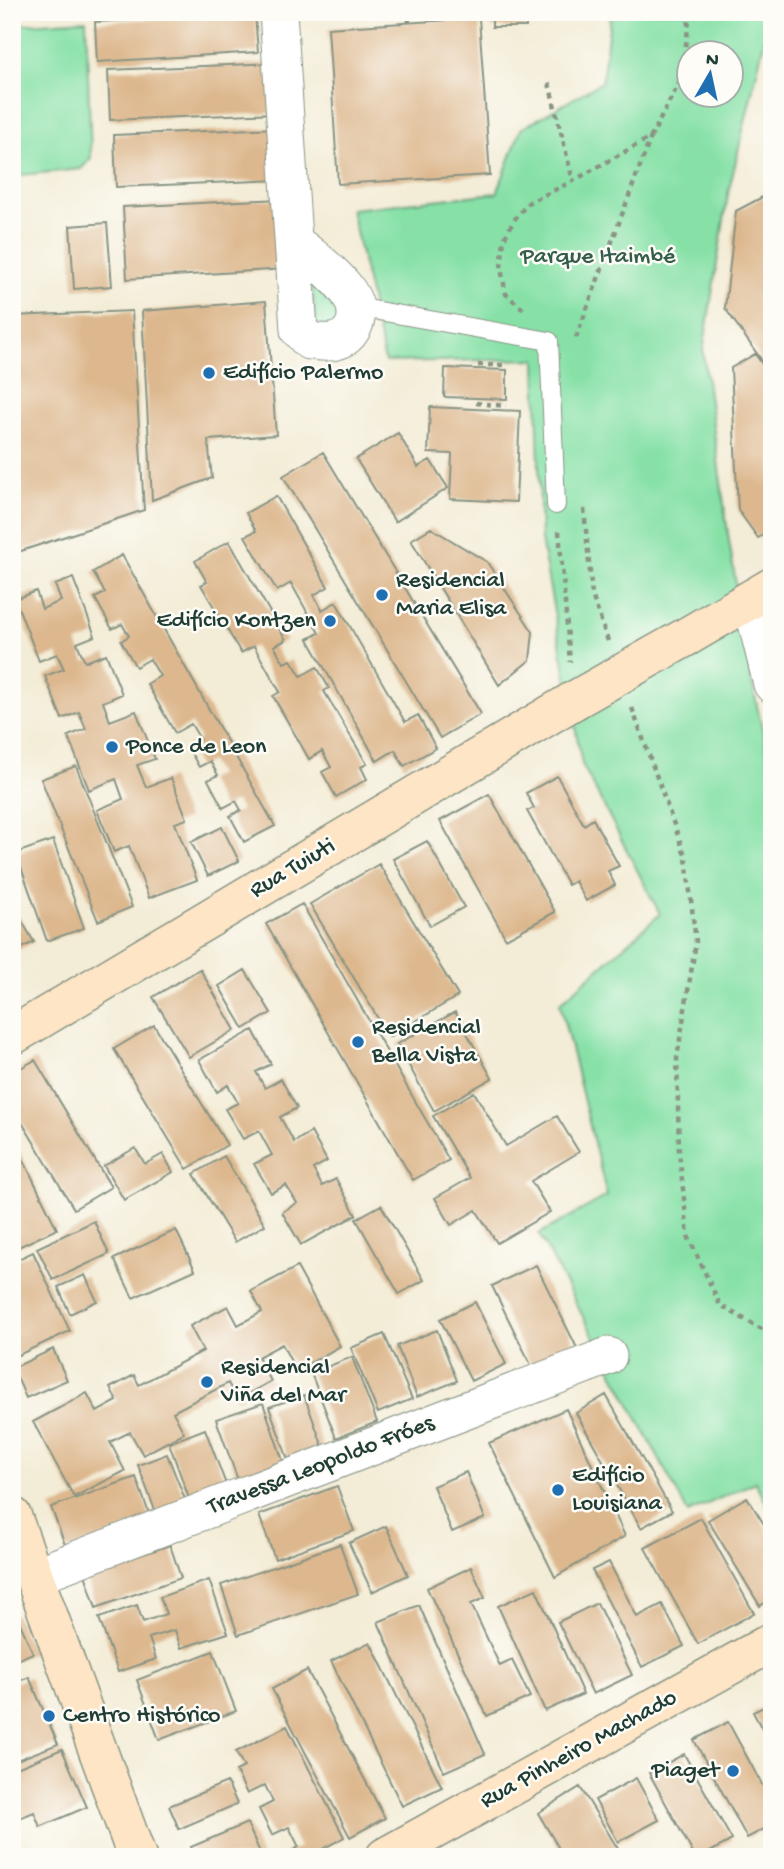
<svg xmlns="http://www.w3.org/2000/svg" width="784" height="1869" font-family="'Gochi Hand',sans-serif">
<rect width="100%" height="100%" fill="#fdfcf7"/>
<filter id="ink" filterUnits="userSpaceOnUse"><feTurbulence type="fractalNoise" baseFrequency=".0143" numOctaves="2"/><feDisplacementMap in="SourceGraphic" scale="14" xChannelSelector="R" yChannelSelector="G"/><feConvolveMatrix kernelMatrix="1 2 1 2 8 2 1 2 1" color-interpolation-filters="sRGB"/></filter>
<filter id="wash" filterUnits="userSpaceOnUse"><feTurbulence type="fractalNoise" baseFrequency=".00686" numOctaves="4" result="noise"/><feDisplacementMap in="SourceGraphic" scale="28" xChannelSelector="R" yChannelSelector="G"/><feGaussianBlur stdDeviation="1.57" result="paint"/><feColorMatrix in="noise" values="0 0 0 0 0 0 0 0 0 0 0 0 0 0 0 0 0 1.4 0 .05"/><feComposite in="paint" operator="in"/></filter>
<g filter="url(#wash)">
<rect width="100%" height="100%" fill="#f3ecd6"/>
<path fill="#87e1a7" stroke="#538f6e" stroke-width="2" fill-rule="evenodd" d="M611 12H771L728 194 703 351 729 541 752 683 772 774V1513L755 1482 688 1513 539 1234 607 1196 560 1003 660 914 582 764 541 540 536 359 385 362 351 209 497 193 521 129 602 82ZM690 52H732V94H690Z
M86 20 91 158 81 169 12 176V25Z
M309 267 342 301 337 327 317 328Z"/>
<g id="blocks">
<path fill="#ddb88e" d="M492 12H526V27H492Z
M255 14 258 52 97 62 95 22Z
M479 18 490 175 338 184 328 28Z
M274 63 276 113 110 120 108 70Z
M277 128 279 180 116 187 114 135Z
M772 192V375L725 308 736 211Z
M280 199 285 269 127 279 123 207Z
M107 223 112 286 74 289 70 226Z
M266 301 276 435 208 440 212 478 152 500 142 311Z
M132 311 144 510 12 554V316Z
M755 354 772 378V530L758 538 738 510 731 368Z
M445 368 507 370V399L444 397Z
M430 407 520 411 516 502 450 499 452 454 428 453Z
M398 433 418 467 430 460 448 488 395 522 356 459Z
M323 452 481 714 440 738 283 476Z
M276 496 328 587 314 595 322 610 336 602 405 722 418 715 436 748 404 766 395 750 377 761 308 639 319 633 291 583 277 591 245 536 256 531 246 513Z
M431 528 487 562 533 632 530 660 499 685 411 540Z
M229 541 286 640 274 646 284 663 291 660 301 676 317 667 329 688 324 691 367 764 361 767 367 779 336 797 322 772 331 767 322 751 309 759 273 696 280 692 254 646 241 653 201 585 207 582 195 561Z
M122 555 275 826 244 842 230 816 241 810 236 801 223 808 208 780 218 775 210 761 199 767 187 746 200 739 191 724 175 733 147 684 160 676 150 659 136 667 121 641 129 636 122 624 112 629 95 598 105 593 93 572Z
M73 578 95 636 77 643 85 662 106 654 122 694 103 702 110 721 136 711 155 759 137 765 146 787 171 778 187 819 175 823 197 880 149 898 129 846 114 852 97 810 123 799 116 779 89 790 68 736 86 729 79 712 62 719 45 676 64 669 57 654 39 661 15 599 36 591 42 609 61 601 55 585Z
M76 766 132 907 98 921 41 779Z
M557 776 584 825 593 819 619 866 608 871 615 885 586 901 575 881 568 885 527 811 534 808 526 793Z
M489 794 555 912 506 939 440 821Z
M222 827 239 861 208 876 191 842Z
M53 840 84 928 47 941 16 853Z
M427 841 464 907 430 926 393 859Z
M379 864 458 996 389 1037 310 904Z
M302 904 449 1160 413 1180 266 924Z
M15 909 34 942 12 953V910Z
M200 969 235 1030 189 1057 153 997Z
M245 970 271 1013 244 1029 219 986Z
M455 1012 492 1078 434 1111 397 1044Z
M154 1025 227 1145 187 1169 114 1049Z
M253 1030 271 1064 256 1072 265 1088 281 1079 297 1108 280 1117 294 1142 311 1132 327 1161 313 1169 322 1186 336 1179 356 1215 301 1245 282 1212 297 1203 286 1185 271 1193 254 1164 272 1155 259 1131 243 1139 225 1109 238 1103 228 1085 217 1092 199 1060Z
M35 1060 111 1187 74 1209 12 1106V1073Z
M474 1092 506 1146 557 1116 579 1152 531 1181 550 1212 497 1243 476 1210 451 1225 435 1198 470 1178 433 1116Z
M12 1136 57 1229 12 1250Z
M135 1148 145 1164 163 1154 173 1172 124 1200 104 1166Z
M224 1156 265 1225 235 1242 194 1174Z
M381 1205 424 1280 399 1294 356 1219Z
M94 1221 109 1254 53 1280 37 1248Z
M176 1230 195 1270 133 1298 114 1259Z
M33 1252 70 1331 12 1358V1262Z
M536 1265 577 1348 533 1369 492 1286Z
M297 1267 340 1346 296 1371 282 1344 258 1357 271 1381 237 1400 228 1383 173 1412 184 1433 143 1455 130 1432 110 1442 125 1471 74 1497 33 1422 87 1393 97 1412 117 1401 110 1388 134 1375 139 1385 203 1351 190 1326 228 1306 238 1325 262 1312 251 1291Z
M85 1275 97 1301 70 1314 58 1287Z
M475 1302 506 1364 471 1381 440 1319Z
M437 1330 457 1381 417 1397 397 1346Z
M384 1334 412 1399 378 1413 351 1348Z
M53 1349 67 1380 26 1398 13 1368Z
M352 1357 377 1422 336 1438 311 1373Z
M304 1395 324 1450 289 1462 269 1407Z
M606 1395 672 1511 641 1528 576 1413Z
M263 1403 285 1467 239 1483 216 1419Z
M566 1409 625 1536 555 1577 489 1443Z
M205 1429 228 1490 191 1504 169 1443Z
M167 1454 186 1502 156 1513 138 1465Z
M466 1472 485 1518 452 1532 433 1486Z
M136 1477 151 1519 67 1550 51 1507Z
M337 1486 354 1531 275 1559 259 1515Z
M747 1497 772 1537V1598L760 1606 708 1520Z
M701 1518 754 1613 698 1644 645 1548Z
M386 1526 408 1575 372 1592 349 1543Z
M340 1544 358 1594 238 1635 221 1585Z
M170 1545 181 1578 96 1608 85 1574Z
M609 1562 637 1617 662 1604 684 1646 642 1667 592 1570Z
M471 1567 485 1598 471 1604 500 1666 512 1660 530 1697 487 1716 427 1588Z
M209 1580 228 1633 181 1648 175 1630 149 1638 156 1659 118 1672 99 1618 137 1605 143 1622 166 1614 160 1597Z
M536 1589 583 1694 545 1711 498 1606Z
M597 1603 632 1675 593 1694 558 1622Z
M419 1605 485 1754 444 1772 378 1622Z
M16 1614 33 1653 12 1662V1616Z
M370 1642 442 1787 402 1806 331 1661Z
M213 1651 236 1711 159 1740 137 1680Z
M307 1670 385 1818 350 1837 272 1689Z
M29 1677 58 1744 12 1762V1684Z
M772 1703V1748L753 1712Z
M728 1722 772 1803V1825L747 1838 694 1740Z
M287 1726 344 1837 309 1857H285L284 1855 299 1847 289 1827 272 1835 259 1809 273 1802 265 1785 247 1794 236 1771 244 1767 236 1752Z
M62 1749 87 1807 40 1827 34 1812 12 1821V1794L17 1792 12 1782V1770Z
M684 1754 732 1840 701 1857H695L649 1773Z
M636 1778 659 1820 618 1842 595 1800Z
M227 1782 237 1804 179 1829 169 1806Z
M580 1787 623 1857H564L538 1813Z
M247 1823 262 1857H195L191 1847Z"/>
</g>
</g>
<g filter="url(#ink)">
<use href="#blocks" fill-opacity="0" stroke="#899485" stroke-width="2"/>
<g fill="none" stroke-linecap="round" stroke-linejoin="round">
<defs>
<path id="lane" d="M356 307 549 341 556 505"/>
<path id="street" d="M278 12 299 330 309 341C325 343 343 345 352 329 372 297 316 260 294 242
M751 599 772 684
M34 1576 608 1356"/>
<path id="secondary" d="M688 636 772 587
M12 1036 573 701
M12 1516 137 1857
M385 1857 772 1642"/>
</defs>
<use href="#lane" stroke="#899485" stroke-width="20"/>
<use href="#street" stroke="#899485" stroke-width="39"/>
<use href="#secondary" stroke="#899485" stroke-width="41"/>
<path stroke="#899485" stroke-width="4.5" stroke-dasharray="5 5" stroke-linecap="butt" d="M142 16 198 12
M409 22 408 14 436 12
M549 83 573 181
M523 309 506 294 501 268 504 239 514 220 528 203 573 181 651 137 682 77 690 12
M576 338 651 137
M478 365H508
M476 403 506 406
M584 509 592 595 608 641
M559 531 570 662
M632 708 686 858 696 942 677 1058 679 1152 688 1236 720 1305 772 1335"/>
<use href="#lane" stroke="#fff" stroke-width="18"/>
<use href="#street" stroke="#fff" stroke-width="37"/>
<use href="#secondary" stroke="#fde5c5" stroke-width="38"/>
<defs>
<path id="secondary-bridge" d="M573 701 688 636"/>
</defs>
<use href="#secondary-bridge" stroke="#899485" stroke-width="41" stroke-linecap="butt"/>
<use href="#secondary-bridge" stroke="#fde5c5" stroke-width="38"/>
</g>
</g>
<g fill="#1f6fb2" stroke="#fdfcf7" stroke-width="2.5">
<circle cx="209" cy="373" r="7"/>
<circle cx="382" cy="595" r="7"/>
<circle cx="330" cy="621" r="7"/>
<circle cx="112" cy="747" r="7"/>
<circle cx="358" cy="1042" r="7"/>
<circle cx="207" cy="1382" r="7"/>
<circle cx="558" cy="1490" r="7"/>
<circle cx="49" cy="1716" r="7"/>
<circle cx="733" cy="1771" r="7"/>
</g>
<g text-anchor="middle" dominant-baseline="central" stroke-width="5" stroke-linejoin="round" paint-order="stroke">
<g font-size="24" fill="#345e4b" stroke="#fdfcf7">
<text x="598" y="257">Parque Itaimbé</text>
</g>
<g font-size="24" fill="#1f3d34" stroke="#fdfcf7" text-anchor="start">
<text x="223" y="373">Edifício Palermo</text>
<text x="396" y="581">Residencial<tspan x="396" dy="28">Maria Elisa</tspan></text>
<text x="316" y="621" text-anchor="end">Edifício Kontzen</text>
<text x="126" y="747">Ponce de Leon</text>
<text x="372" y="1028">Residencial<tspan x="372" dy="28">Bella Vista</tspan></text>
<text x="221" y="1368">Residencial<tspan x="221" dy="28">Viña del Mar</tspan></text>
<text x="572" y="1476">Edifício<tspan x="572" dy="28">Louisiana</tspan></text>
<text x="63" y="1716">Centro Histórico</text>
<text x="719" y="1771" text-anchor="end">Piaget</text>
</g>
<g font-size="24" fill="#1f3d34" stroke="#fdfcf7">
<text transform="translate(293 869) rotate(-31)">Rua Tuiuti</text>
<text transform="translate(321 1466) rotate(-21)">Travessa Leopoldo Fróes</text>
<text transform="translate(579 1750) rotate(-29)">Rua Pinheiro Machado</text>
</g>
</g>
<rect width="784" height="1869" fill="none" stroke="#fdfcf7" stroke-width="42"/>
<g transform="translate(710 74) rotate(9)"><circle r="33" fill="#fdfcf7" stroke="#a4b0a9" stroke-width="2"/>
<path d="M0-5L12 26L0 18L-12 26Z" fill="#1f6fb2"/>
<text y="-10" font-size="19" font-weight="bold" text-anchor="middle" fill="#1f3d34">N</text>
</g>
</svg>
